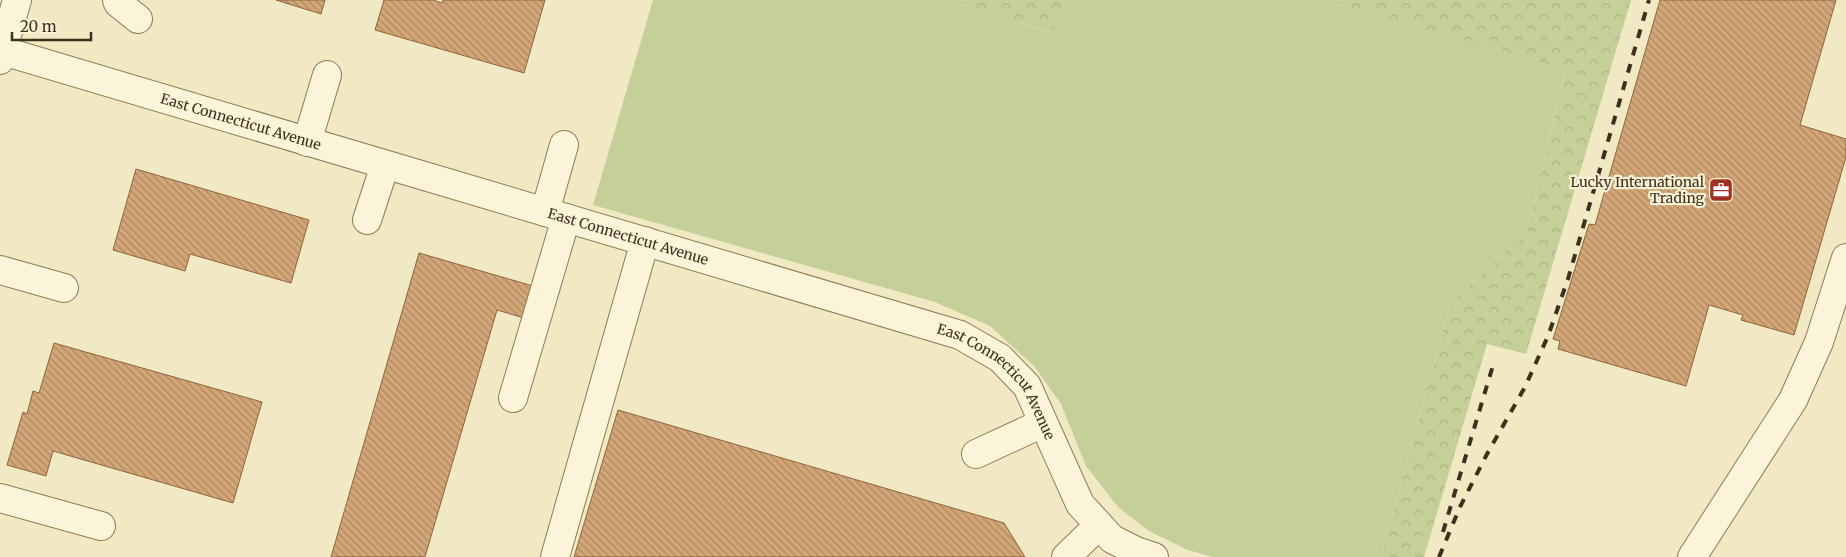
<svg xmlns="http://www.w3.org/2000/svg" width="1846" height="557" font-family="Merriweather,serif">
<defs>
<pattern id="forest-crowns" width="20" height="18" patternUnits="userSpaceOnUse" patternTransform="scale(1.25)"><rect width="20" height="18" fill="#c4d097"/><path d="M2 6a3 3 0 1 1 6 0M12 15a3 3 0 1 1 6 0" fill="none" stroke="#a9b382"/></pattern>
<pattern id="building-back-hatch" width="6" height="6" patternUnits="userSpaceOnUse" patternTransform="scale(1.25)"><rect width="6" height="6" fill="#d2a677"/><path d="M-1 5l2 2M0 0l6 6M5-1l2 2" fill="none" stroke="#ac8861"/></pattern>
</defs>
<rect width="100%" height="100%" fill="#f1e8c4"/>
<path fill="#c4d097" d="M653 0H949L1050 32 1070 0H1322L1566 69 1526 233 1451 302 1381 557H1213L1188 550 1149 531 1118 507 1086 466 1061 404 1034 366 990 326 935 302 593 205Z"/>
<path fill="url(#forest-crowns)" d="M949 0H1070L1051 32Z
M1322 0H1631L1526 354 1487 344 1424 557H1381L1451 302 1526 233 1566 70Z"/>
<path fill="url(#building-back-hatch)" stroke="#8e653d" d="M276 0H325L321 14Z
M384 0H433L442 3 443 0H545L524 73 375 30Z
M1660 0H1836L1800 125 1846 139V157L1794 335 1741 320 1743 315 1709 305 1686 386 1558 349 1560 341 1553 339 1589 224 1595 225Z
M136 169 309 220 291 283 190 254 185 271 113 250Z
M419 253 533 286 524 318 497 310 425 557H331Z
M54 343 262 402 233 503 53 451 46 476 7 465 23 412 27 414 33 391 39 393Z
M618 410 1004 523 1025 557H574Z"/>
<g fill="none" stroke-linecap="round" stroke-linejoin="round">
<defs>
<g id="minor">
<path d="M117 0 118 3 138 19"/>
<path id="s1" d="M3 51 960 335 1000 358 1027 386 1080 504 1112 539 1136 551 1154 557"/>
<path d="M0 60 17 0"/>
<path d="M307 142 327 75"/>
<path d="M545 212 564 145"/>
<path d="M367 220 385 165"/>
<path d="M0 270 64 288"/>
<path d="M513 398 566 218"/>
<path d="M976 454 1043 423"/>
<path d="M0 498 101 526"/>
<path d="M555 557 645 241"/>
<path d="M1066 557 1099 525"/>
<path d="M1692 557 1793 400 1819 342 1846 258"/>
</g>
</defs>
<use href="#minor" stroke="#8d7a59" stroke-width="30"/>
<use href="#minor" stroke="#fbf4d8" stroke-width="28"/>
<path stroke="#3c301e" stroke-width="4" stroke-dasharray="9 9" stroke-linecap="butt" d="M1443 532 1494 362
M1439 557 1460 507 1487 454 1525 387 1548 336 1568 279 1649 0"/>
</g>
<defs>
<symbol id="office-square" viewBox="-11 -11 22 22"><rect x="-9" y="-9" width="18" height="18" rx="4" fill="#a13024" stroke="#f8f1d4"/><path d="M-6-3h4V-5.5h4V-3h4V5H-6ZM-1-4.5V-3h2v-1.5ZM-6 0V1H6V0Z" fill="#fff"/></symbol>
</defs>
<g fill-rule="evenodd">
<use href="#office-square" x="1707" y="176" width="28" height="28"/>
</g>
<g text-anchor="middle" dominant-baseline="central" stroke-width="4.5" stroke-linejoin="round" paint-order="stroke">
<g font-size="14" fill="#3c301e" stroke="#f8f1d4">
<text stroke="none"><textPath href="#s1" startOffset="248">East Connecticut Avenue</textPath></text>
<text stroke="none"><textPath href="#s1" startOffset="652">East Connecticut Avenue</textPath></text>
<text stroke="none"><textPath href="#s1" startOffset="1058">East Connecticut Avenue</textPath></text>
</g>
<g font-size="14" fill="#3c301e" stroke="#f8f1d4" text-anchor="end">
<text x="1704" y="182">Lucky International<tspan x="1704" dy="16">Trading</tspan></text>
</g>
</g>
<path d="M12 32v8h79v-8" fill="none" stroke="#3c301e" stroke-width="2.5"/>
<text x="20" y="32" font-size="15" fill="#3c301e" stroke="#f8f1d4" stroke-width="4" paint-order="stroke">20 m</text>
</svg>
